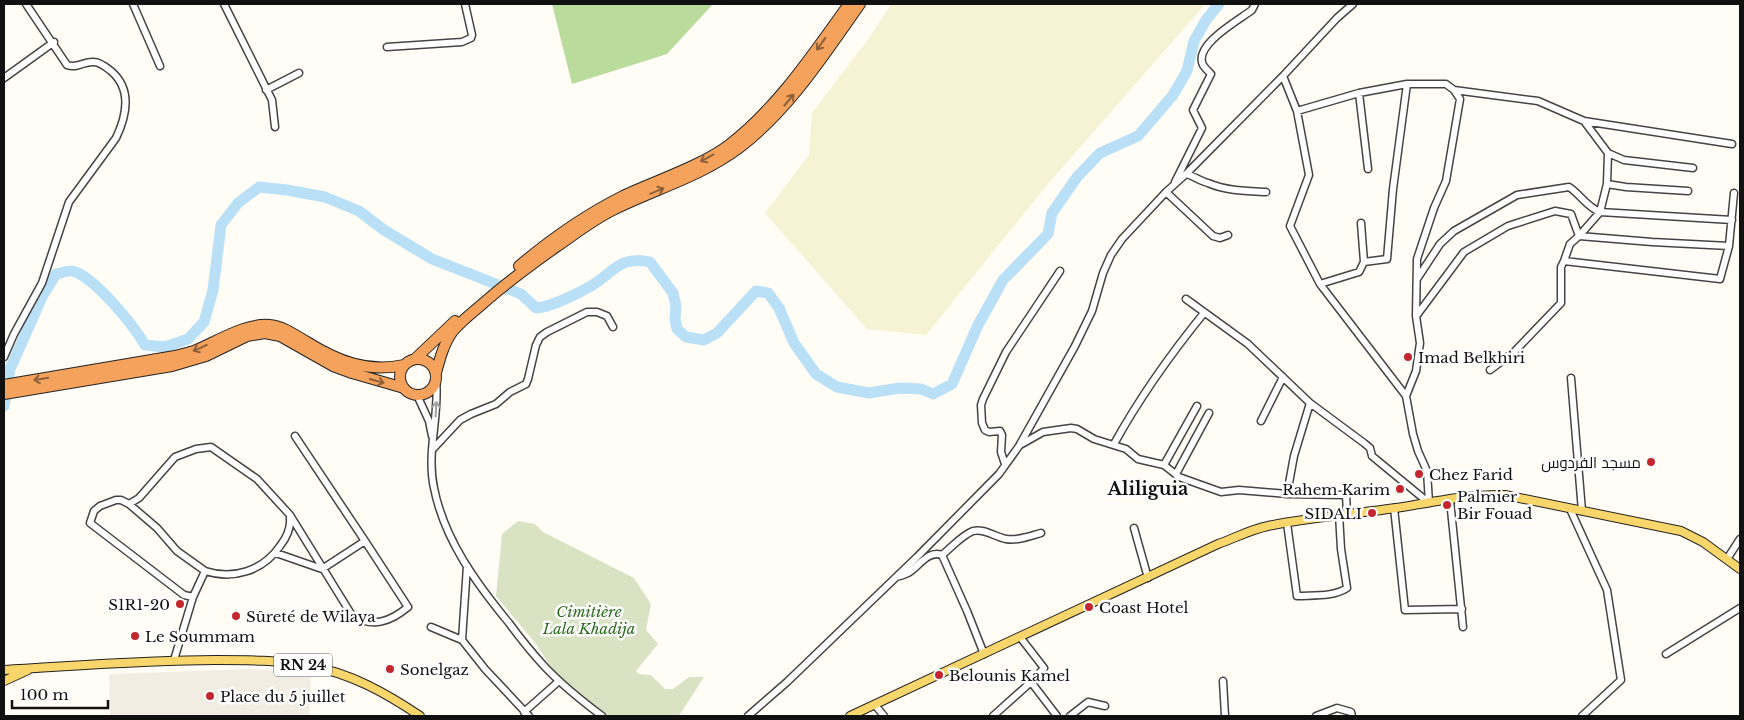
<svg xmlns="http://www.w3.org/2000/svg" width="1744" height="720" font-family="'Libre Baskerville',Cairo,serif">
<rect width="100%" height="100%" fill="#fffdf5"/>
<path fill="#f6f3d4" d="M891 4H1203L1202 8 1047 185 926 335 867 329 765 213 809 155 812 113 869 38Z"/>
<path fill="#b9dc9c" d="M552 4H713L667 54 572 84Z"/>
<path fill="#d9e3c4" d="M518 521 535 524 543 532 634 578 651 604 646 630 658 644 636 671 639 674 651 675 665 689H673L689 677H704L679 716H606L554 672 536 644 496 596 502 534Z"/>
<path fill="#f1ede2" d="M253 669 311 676 309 716H110L109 674Z"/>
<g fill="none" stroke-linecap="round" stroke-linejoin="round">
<path stroke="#b9e0f7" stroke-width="11" d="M4 406 10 369 43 295 56 274C61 273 68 270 72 271 93 275 134 326 145 345L165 347 188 339 204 322 213 290 221 225 238 203 259 187 287 190 325 197 359 211 384 230 432 259 521 294 536 308C551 307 577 294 591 286 613 273 620 255 650 262L673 293 676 306 675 319 677 329 686 337 704 340 717 333 756 291 768 293 779 308 794 343 816 374 837 387 869 393 900 388 921 389 933 394 952 384 978 325 1003 280 1048 234 1052 213 1077 177 1100 153 1138 136 1173 95 1187 71 1194 41 1206 20 1219 4"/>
<defs>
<path id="minor" d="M133 4 160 66
M224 4 272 100 275 127
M387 47 462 42 471 38 472 35 465 4
M1283 76 1297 111 1359 93 1407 84H1446L1454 90 1460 99 1446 181 1434 208 1417 259 1416 316 1420 343 1416 371 1406 396 1413 434 1418 451 1427 471 1429 503
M4 78 54 42
M266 90 299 73
M1454 90 1538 101 1584 121 1608 153 1607 184 1600 212 1579 236 1570 244 1564 261 1720 279 1729 246 1734 193
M1359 93 1368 169
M1297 111 1309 175 1290 226 1320 284 1406 396
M1584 121 1732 144
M1608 153 1624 160 1693 168
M1186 174C1194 176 1200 181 1208 183 1227 191 1246 191 1266 192
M1175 182 1202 128 1193 110 1211 74C1208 71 1205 68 1203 65 1193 45 1239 20 1252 10L1255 4
M1607 184 1626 187 1688 191
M1166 192 1213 236 1220 238 1228 235
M1361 223 1364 262
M1417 279 1440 244 1454 231 1517 195 1569 187C1581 195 1587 207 1600 212L1732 220
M1320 284 1359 272 1364 262 1387 259 1393 189 1407 84
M1186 299 1248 344 1310 403 1364 443 1370 448 1372 456 1429 503
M1417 315 1464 252 1508 226 1555 211 1571 214 1579 236 1652 242 1729 246
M4 357 14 334 42 283 69 202 116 138C127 115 132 89 111 71 106 67 100 62 94 62 84 61 77 69 67 65L26 4
M1490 370 1514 352 1561 303V267L1564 261
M1571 378 1582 511
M436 379C440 415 426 452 434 488 444 539 476 583 509 623 520 638 532 653 545 667 562 685 582 701 602 716
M417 395 429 421 432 436
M1261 421 1283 377
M1114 444C1140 397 1169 356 1204 313
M1020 445 1043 432 1071 428 1077 429 1094 439 1126 449 1138 459 1164 465 1179 477 1221 492 1239 490 1287 494 1346 495 1347 513
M432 450 460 420 471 414 496 404 510 392 526 384 528 379 536 345 540 337 547 332 587 312H597L607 316 613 327
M1005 464 1001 452 1002 435 1000 431 989 432 985 430 982 423 981 405 983 399 1006 352 1060 271
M1164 465 1197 406
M1176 474 1209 413
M1287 494 1294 456 1310 403
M1450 500 1463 627
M129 504 157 528 177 551 205 571
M1394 508 1405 610 1462 609
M1570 509 1607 590 1621 680 1582 716
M1287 523 1297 596C1314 595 1333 597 1347 588L1341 549 1339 514
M1134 528 1148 578
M276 553 322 569 365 541
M942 555C951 548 962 535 973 531 984 528 995 537 1006 539 1018 541 1030 536 1041 533
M1727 559 1740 539
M467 566 462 640 485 669 529 716
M896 577C900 576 904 575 908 573 919 567 927 550 942 555L967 611 984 654
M193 597 184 595 90 523 94 511 100 506 116 500H121L129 504 139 498 175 457 196 449 211 447 257 479 290 515 353 617C374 627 390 622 408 607L365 541 295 436
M431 627 462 640
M1666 654 1740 608
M174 660 193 597 205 571C233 580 263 571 280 546 287 537 291 529 290 518
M1223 681 1225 716
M1031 682 1057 716
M875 705 884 716
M524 712 559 681
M748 716 787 682 917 557 999 474 1019 446 1075 346 1092 311 1103 273 1111 255 1122 239 1166 192 1186 174 1283 76 1337 18 1353 4
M993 716 1031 682 1044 668 1020 637
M1070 716 1088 702 1105 706
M1316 716 1337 708 1351 712 1352 716"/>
<path id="major" d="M4 670C74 666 145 660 216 660 248 660 279 660 310 666 350 673 386 693 420 716
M4 681 28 670
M850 716 1218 544C1235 538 1252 529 1268 526 1310 517 1354 514 1396 508 1433 502 1469 494 1505 495L1681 531 1703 542 1740 569"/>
<path id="highway" d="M519 266C551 239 585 215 623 196 657 180 699 167 729 145 778 107 813 54 849 4
M416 358 455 321
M400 377a18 18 0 1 1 36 0a18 18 0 1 1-36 0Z
M436 373C440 358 444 343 453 331 463 319 476 310 487 300 509 281 532 264 556 247 575 234 593 220 613 210 655 189 700 177 739 148 789 110 824 55 860 4
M4 385 175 356C181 354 188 353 194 351 216 342 245 323 269 325 283 326 295 335 307 342 338 361 367 373 404 365
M4 394 172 366 206 356 247 336 265 333 280 336 333 366 352 373 404 388"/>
</defs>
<use href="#minor" stroke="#444" stroke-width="9"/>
<use href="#major" stroke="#222" stroke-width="10"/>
<use href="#highway" stroke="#222" stroke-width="12"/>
<use href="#minor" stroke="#fff" stroke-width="6"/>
<use href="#major" stroke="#f9d66b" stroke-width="8"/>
<use href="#highway" stroke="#f5a25d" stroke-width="10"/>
</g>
<defs><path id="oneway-shaft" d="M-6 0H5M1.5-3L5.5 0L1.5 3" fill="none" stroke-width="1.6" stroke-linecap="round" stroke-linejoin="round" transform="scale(1.25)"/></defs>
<g stroke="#8e613b">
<use href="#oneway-shaft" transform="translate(821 44) rotate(125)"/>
<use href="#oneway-shaft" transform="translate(789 100) rotate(-50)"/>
<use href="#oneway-shaft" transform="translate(707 158) rotate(151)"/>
<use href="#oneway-shaft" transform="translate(657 191) rotate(-22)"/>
<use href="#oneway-shaft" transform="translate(200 348) rotate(156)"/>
<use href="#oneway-shaft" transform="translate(41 379) rotate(170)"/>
<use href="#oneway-shaft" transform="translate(377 381) rotate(16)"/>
</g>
<use stroke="#a0a0a0" href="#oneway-shaft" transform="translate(436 409) rotate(-87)"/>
<g fill="#c4262e" stroke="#fff" stroke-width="2">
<circle cx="1408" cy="357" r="5"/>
<circle cx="1651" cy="462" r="5"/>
<circle cx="1419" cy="474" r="5"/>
<circle cx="1400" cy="489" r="5"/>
<circle cx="1447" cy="505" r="5"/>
<circle cx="1372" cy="513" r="5"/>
<circle cx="180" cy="604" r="5"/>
<circle cx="1089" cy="607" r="5"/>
<circle cx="236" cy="616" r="5"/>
<circle cx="135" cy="636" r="5"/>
<circle cx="390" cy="669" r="5"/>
<circle cx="939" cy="675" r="5"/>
<circle cx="210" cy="696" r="5"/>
</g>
<g text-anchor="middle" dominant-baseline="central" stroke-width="5" stroke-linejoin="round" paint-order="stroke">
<rect fill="#fff" stroke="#585858" stroke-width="1" x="274" y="653.5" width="58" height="23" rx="4"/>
<g font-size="14" font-weight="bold" fill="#111">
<text x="303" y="665">RN 24</text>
</g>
<g font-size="15" fill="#111" stroke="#fff" text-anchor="start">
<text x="1418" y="357">Imad Belkhiri</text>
<text x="1641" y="462" text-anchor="end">مسجد الفردوس</text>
<text x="1429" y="474">Chez Farid</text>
<text x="1390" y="489" text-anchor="end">Rahem Karim</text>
<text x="1457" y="496">Palmier<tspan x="1457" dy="17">Bir Fouad</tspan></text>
<text x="1362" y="513" text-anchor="end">SIDALI</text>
<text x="170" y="604" text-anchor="end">S1R1-20</text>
<text x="1099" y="607">Coast Hotel</text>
<text x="246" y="616">Sûreté de Wilaya</text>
<text x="145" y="636">Le Soummam</text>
<text x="400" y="669">Sonelgaz</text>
<text x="949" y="675">Belounis Kamel</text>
<text x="220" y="696">Place du 5 juillet</text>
</g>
<g font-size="15" font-style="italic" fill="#2f6b1f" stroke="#fff">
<text x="589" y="611">Cimitière<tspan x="589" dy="17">Lala Khadija</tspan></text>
</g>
<g font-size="18" font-weight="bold" fill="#111" stroke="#fff">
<text x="1148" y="489">Aliliguia</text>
</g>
</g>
<rect width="1744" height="720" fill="none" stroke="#111111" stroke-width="10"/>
<path d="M12 700v8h96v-8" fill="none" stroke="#111111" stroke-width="2.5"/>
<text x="20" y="700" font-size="15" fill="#111111" stroke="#ffffff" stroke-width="4" paint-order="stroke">100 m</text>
</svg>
